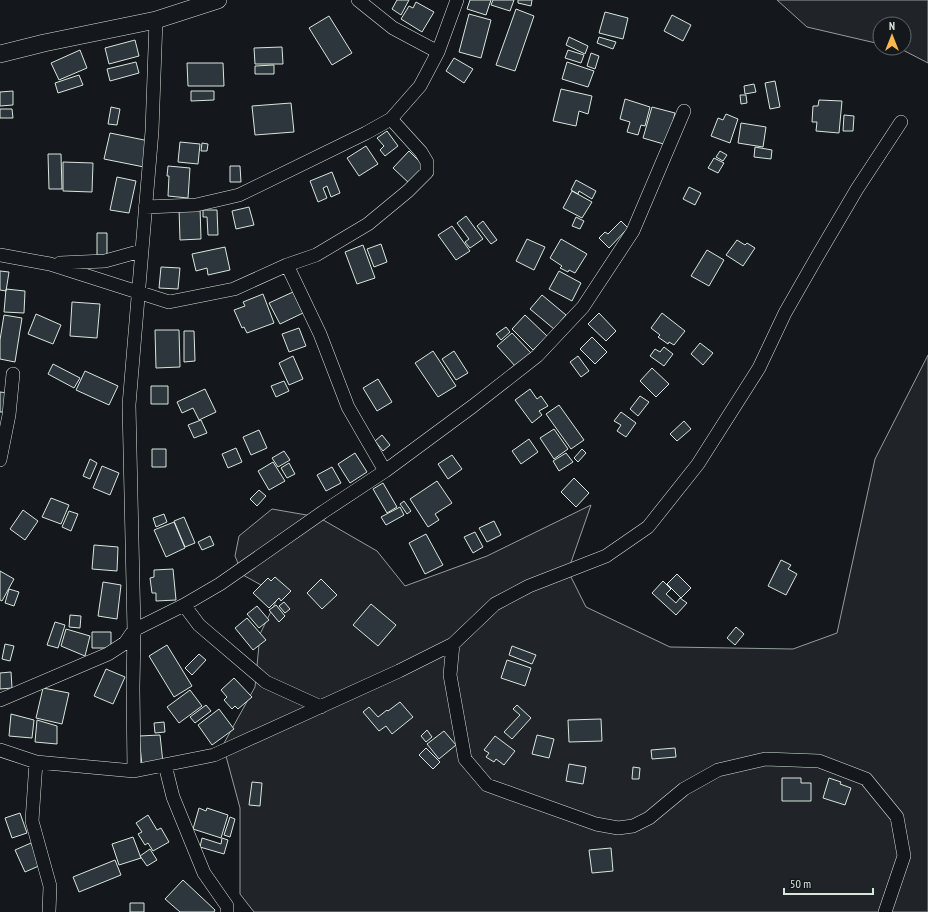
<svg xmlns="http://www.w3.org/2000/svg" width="928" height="912" font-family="'PT Sans Narrow',sans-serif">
<rect width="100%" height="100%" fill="#14181c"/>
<path fill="#202428" stroke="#939e99" d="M777 0H928V63L899 48H904V24H880V44L807 27Z
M928 355V912H254L240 894V808L223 745 255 687 260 634 279 595 243 575 235 556 239 536 272 509 318 517 377 551 405 586 487 556 591 505 568 571 586 607 670 647 793 649 837 633 875 459Z"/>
<path fill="#2c363c" stroke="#d8e6dc" d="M397 0H409L401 15 392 9Z
M470 0H491L486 15 467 9Z
M493 0H514L510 11 491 5Z
M518 0H532L531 6 518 3Z
M416 2 434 12 422 32 401 19 409 6 413 8Z
M516 9 534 16 515 71 496 65Z
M605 12 628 18 623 39 599 33Z
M469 14 491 20 481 58 459 52Z
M672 15 691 25 683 41 664 31Z
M329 16 352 53 332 65 309 28Z
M569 37 588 46 585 54 566 45Z
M599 37 616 42 613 49 597 43Z
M135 40 139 56 109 64 105 48Z
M282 47 283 64H255L254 48Z
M80 50 87 68 59 80 51 63Z
M568 50 584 55 581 63 565 58Z
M591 53 599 56 595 69 587 66Z
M454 58 473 69 464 83 446 71Z
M136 62 139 73 110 81 107 69Z
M567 62 594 71 588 87 562 79Z
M187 63H223L224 86H188Z
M274 65V74H255V66Z
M79 75 83 85 58 93 55 83Z
M775 81 780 107 770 109 765 83Z
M754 84 756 92 745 94 744 86Z
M561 89 592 96 588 114 579 111 576 126 553 121Z
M13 91V105L0 106V92Z
M191 91H214V100L191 101Z
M740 95H746L747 103 741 104Z
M625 99 650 107 645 126 641 125 638 135 627 132 630 122 620 119Z
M819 100 842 101 839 133 816 131 817 122H812L813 106H818Z
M291 103 294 132 255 135 252 106Z
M111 107 120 109 117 125 108 124Z
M652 107 675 113 667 145 643 138Z
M0 109H12L13 118H0Z
M726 114 738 119 730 143 711 136 718 118 723 120Z
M844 115 854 116 853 131H843Z
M741 123 766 127 763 147 738 143Z
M387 131 398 146 385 156 380 150 384 146 377 138Z
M110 133 149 141 144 167 104 159Z
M180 142 200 144 198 164 178 162Z
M202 143 208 144 207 151H201Z
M366 146 378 164 359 176 347 158Z
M755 147 772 150 771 159 754 157Z
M409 151 426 168 410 184 393 168Z
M720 151 727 155 723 161 716 157Z
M48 154H61L62 189H49Z
M714 158 724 163 718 173 708 168Z
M63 162 93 163 92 192 63 191Z
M168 166 190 168 188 198 168 196 169 176H167Z
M230 166H240L241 182H230Z
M332 172 340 193 331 197 327 186 323 188 327 198 318 202 310 181Z
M117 177 136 181 129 213 110 210Z
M576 180 596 191 592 199 579 191 578 194 571 190Z
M689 187 701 193 695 205 683 199Z
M572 191 592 202 582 218 563 208Z
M200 207 201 239 180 240 179 208Z
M249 207 254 225 236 229 232 211Z
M203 210H217L218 235H208L207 217H203Z
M466 216 483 239 470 248 465 242 469 239 457 223Z
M576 217 584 221 580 229 572 226Z
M483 221 497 240 491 244 477 226Z
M621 221 628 228 609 248 599 238 605 232 608 234Z
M452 226 470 251 456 260 438 235Z
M97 233H107V255H97Z
M527 239 545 247 534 270 516 261Z
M561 239 587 254 575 273 569 270 568 272 560 268 562 266 550 258Z
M737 240 745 245 747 243 755 248 743 266 726 255Z
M381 244 387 262 374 267 367 249Z
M363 245 375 278 357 284 345 252Z
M225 247 230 270 208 275 207 268 196 271 192 254Z
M707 250 724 260 709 286 691 276Z
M161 267 180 268 178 289 159 288Z
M0 271 9 272 6 291 0 290Z
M559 271 581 283 572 301 549 289Z
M6 289 25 291 24 313 4 312Z
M293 292 303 313 280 324 269 303Z
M263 294 274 323 247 333 244 327 242 328 234 310 245 306 243 302Z
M542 295 566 315 554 329 530 309Z
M72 302 100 304 97 338 70 336Z
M599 313 616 331 606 341 588 324Z
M662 313 685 331 674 345 669 342 668 344 658 337 660 335 651 328Z
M36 314 61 325 53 344 28 334Z
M4 315 22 318 15 362 0 359V340Z
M525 315 547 336 533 350 512 329Z
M506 327 510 332 501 340 496 334Z
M299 328 306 346 289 352 282 334Z
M155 330H179L180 367 156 368Z
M184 331H194L195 361 184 362Z
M512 333 531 353 516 367 497 346Z
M592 337 607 352 595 364 580 349Z
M700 343 713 353 703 365 691 354Z
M664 347 673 354 664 366 650 356 655 349 660 352Z
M433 351 456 386 438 397 415 363Z
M454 351 468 373 456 380 442 359Z
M293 356 303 379 289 385 279 363Z
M578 356 589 371 581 377 570 362Z
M53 364 80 378 74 388 48 374Z
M652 368 669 384 656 397 640 381Z
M85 371 118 386 109 405 76 390Z
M378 379 392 402 377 411 363 388Z
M284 381 289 391 276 397 271 386Z
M151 386H168V404H151Z
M205 389 216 412 199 420 193 408 182 413 177 402Z
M530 389 537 399 541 396 548 406 539 411 542 415 532 423 515 400Z
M0 392 8 393 7 412H0Z
M640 396 649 402 638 416 630 409Z
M559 405 584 440 571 449 546 414Z
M621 412 636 423 626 437 617 431 621 425 614 421Z
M201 420 207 433 194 438 188 425Z
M684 421 691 429 677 441 670 434Z
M554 429 568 449 554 459 540 438Z
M259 430 267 448 251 455 243 437Z
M382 435 390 445 383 451 375 441Z
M529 439 538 452 521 464 512 451Z
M236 448 242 462 228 468 222 454Z
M152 449H166V467H152Z
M582 449 586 453 578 462 574 458Z
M284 451 290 460 278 467 272 458Z
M355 453 367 472 350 483 338 464Z
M566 453 573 462 559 471 553 461Z
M452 455 462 469 448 479 438 464Z
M90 459 97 463 90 479 83 476Z
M273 462 285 481 269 490 258 471Z
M289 463 295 474 287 478 281 468Z
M102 466 119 473 110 495 93 488Z
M332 467 341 483 326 491 317 475Z
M574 478 589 493 576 507 561 492Z
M437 481 452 503 435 514 439 520 428 527 410 499Z
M383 483 397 507 387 513 373 489Z
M259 490 266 496 257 506 250 499Z
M51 498 69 505 61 524 42 517Z
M404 501 411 511 407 514 400 504Z
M400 507 404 515 386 525 381 517Z
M23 510 38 521 25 540 10 529Z
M69 511 78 514 71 531 62 527Z
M164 514 167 522 156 527 153 518Z
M184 517 195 543 185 547 174 521Z
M494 521 501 535 487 542 479 528Z
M174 522 185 548 166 557 154 530Z
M475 532 483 547 473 553 464 537Z
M426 534 443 565 425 574 409 543Z
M210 536 214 545 202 550 198 542Z
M94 545 118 547 117 571 92 569Z
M781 560 791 565 788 569 797 574 786 595 768 586Z
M173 569 176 600 156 601V593H152L150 578 154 577V570Z
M0 571 14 579 2 601 0 600Z
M677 574 691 588 681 598 667 584Z
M275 577 291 591 281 601 279 598 269 608 253 593 268 578 271 581Z
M321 579 337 595 322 609 307 593Z
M663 581 671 589 666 594 676 603 680 598 687 603 676 615 652 593Z
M103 582 121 585 117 619 98 616Z
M9 589 19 592 14 606 5 603Z
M284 602 290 609 285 613 279 606Z
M371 604 396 625 378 646 353 625Z
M276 605 285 616 279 622 269 610Z
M257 606 269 620 259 628 247 614Z
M70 615 81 616 80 628 69 627Z
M247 618 266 640 253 650 235 628Z
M55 622 65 625 58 648 47 645Z
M736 627 744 634 735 645 727 638Z
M66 629 90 636 85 656 61 646Z
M92 632H111V648H92Z
M5 644 14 646 10 661 2 659Z
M167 645 192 686 174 697 149 656Z
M512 646 536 655 532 664 509 655Z
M199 654 206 660 192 675 185 668Z
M507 660 531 668 525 686 501 678Z
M106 669 125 677 113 704 94 696Z
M11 672 12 688 0 689V673Z
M234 678 252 697 238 709 235 706 232 709 224 700 227 697 221 690Z
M43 688 69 693 62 724 36 718Z
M190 690 202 706 179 723 167 707Z
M400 702 413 717 392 734 386 726 379 731 363 712 369 707 378 717 387 710 388 711Z
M206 705 211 711 195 723 190 717Z
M517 705 531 718 512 739 504 732 520 715 513 709Z
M219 709 234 729 212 745 198 725Z
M11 714 34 720 32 738 9 736Z
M601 719 602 741 569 742 568 720Z
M37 720 57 726V744L35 742Z
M164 722 165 732 155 733 154 723Z
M427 730 432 737 426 742 421 736Z
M444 731 456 745 439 759 427 744Z
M160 735 163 763 142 765 139 736Z
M537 735 554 739 549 758 532 754Z
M495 736 515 751 504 765 496 759 494 762 486 757 489 753 484 750Z
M426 748 440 762 433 769 419 755Z
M675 748 676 757 652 759 651 750Z
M569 764 586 767 583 784 566 781Z
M633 767 640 768 639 779H632Z
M782 778H801V783H811V801H782Z
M829 778 841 782 840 784 851 788 845 805 823 798Z
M252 782 262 783 260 806 249 805Z
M199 808 206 811 207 808 228 815 221 838 193 829Z
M20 813 27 833 12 838 5 818Z
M148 815 157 830 161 828 169 842 153 851 148 843 145 845 138 834 142 832 136 823Z
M230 817 235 819 230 837 224 835Z
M133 837 141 858 119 865 112 844Z
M202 838 221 844 222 838 228 840 224 854 200 847Z
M31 843 41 865 25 872 15 850Z
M611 848 613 871 592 873 589 850Z
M150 849 157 860 147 866 140 856Z
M115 860 121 875 79 892 73 877Z
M183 880 215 910 214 912H180L165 899Z
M130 903H144V912H130Z"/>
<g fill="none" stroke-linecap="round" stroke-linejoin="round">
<defs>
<path id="minor" d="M358 0 393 28 438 52
M145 207 196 205 239 195 366 133 391 119 420 86 438 52 457 0
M0 255 50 264 169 302 234 289 287 265 316 255 368 224 408 191 427 172V162L421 152 391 119
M60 263 105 261 141 251
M287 265 320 334 348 407 385 471
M0 460 9 415 13 374
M184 605 199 625 266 682 321 707
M453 644 450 675 465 759 487 785 596 824 618 828 633 826 649 818 684 789 718 770 765 759 819 761 866 779 897 817 904 856 885 912
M0 700 108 654 125 643 134 630 184 605 220 584 323 512 385 471 473 406 537 356 583 307 633 231 684 111
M0 750 36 762 134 771 214 755 399 671 453 644 495 604 529 586 606 556 648 527 698 464 759 368 785 313 817 257 857 189 901 122
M36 762 32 821 50 886 49 912
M165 765 173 797 204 873 227 906V912
M134 771 133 688 134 630 129 405 152 131 156 20"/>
<path id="major" d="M0 54 44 43 156 20 218 0"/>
</defs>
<use href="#minor" stroke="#d8e6dc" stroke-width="14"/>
<use href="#major" stroke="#d8e6dc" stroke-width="18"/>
<use href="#minor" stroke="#14181c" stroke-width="13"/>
<use href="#major" stroke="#14181c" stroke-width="17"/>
</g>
<g transform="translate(892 36)"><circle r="19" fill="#14181c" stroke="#626a69"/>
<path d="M0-3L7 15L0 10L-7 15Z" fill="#ffb74d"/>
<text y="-6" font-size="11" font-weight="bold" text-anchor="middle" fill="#d8e6dc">N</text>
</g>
<path d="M784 888v6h89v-6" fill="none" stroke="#d8e6dc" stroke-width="2"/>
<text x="790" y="888" font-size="12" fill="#d8e6dc" stroke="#14181c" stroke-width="3" paint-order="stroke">50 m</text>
</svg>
